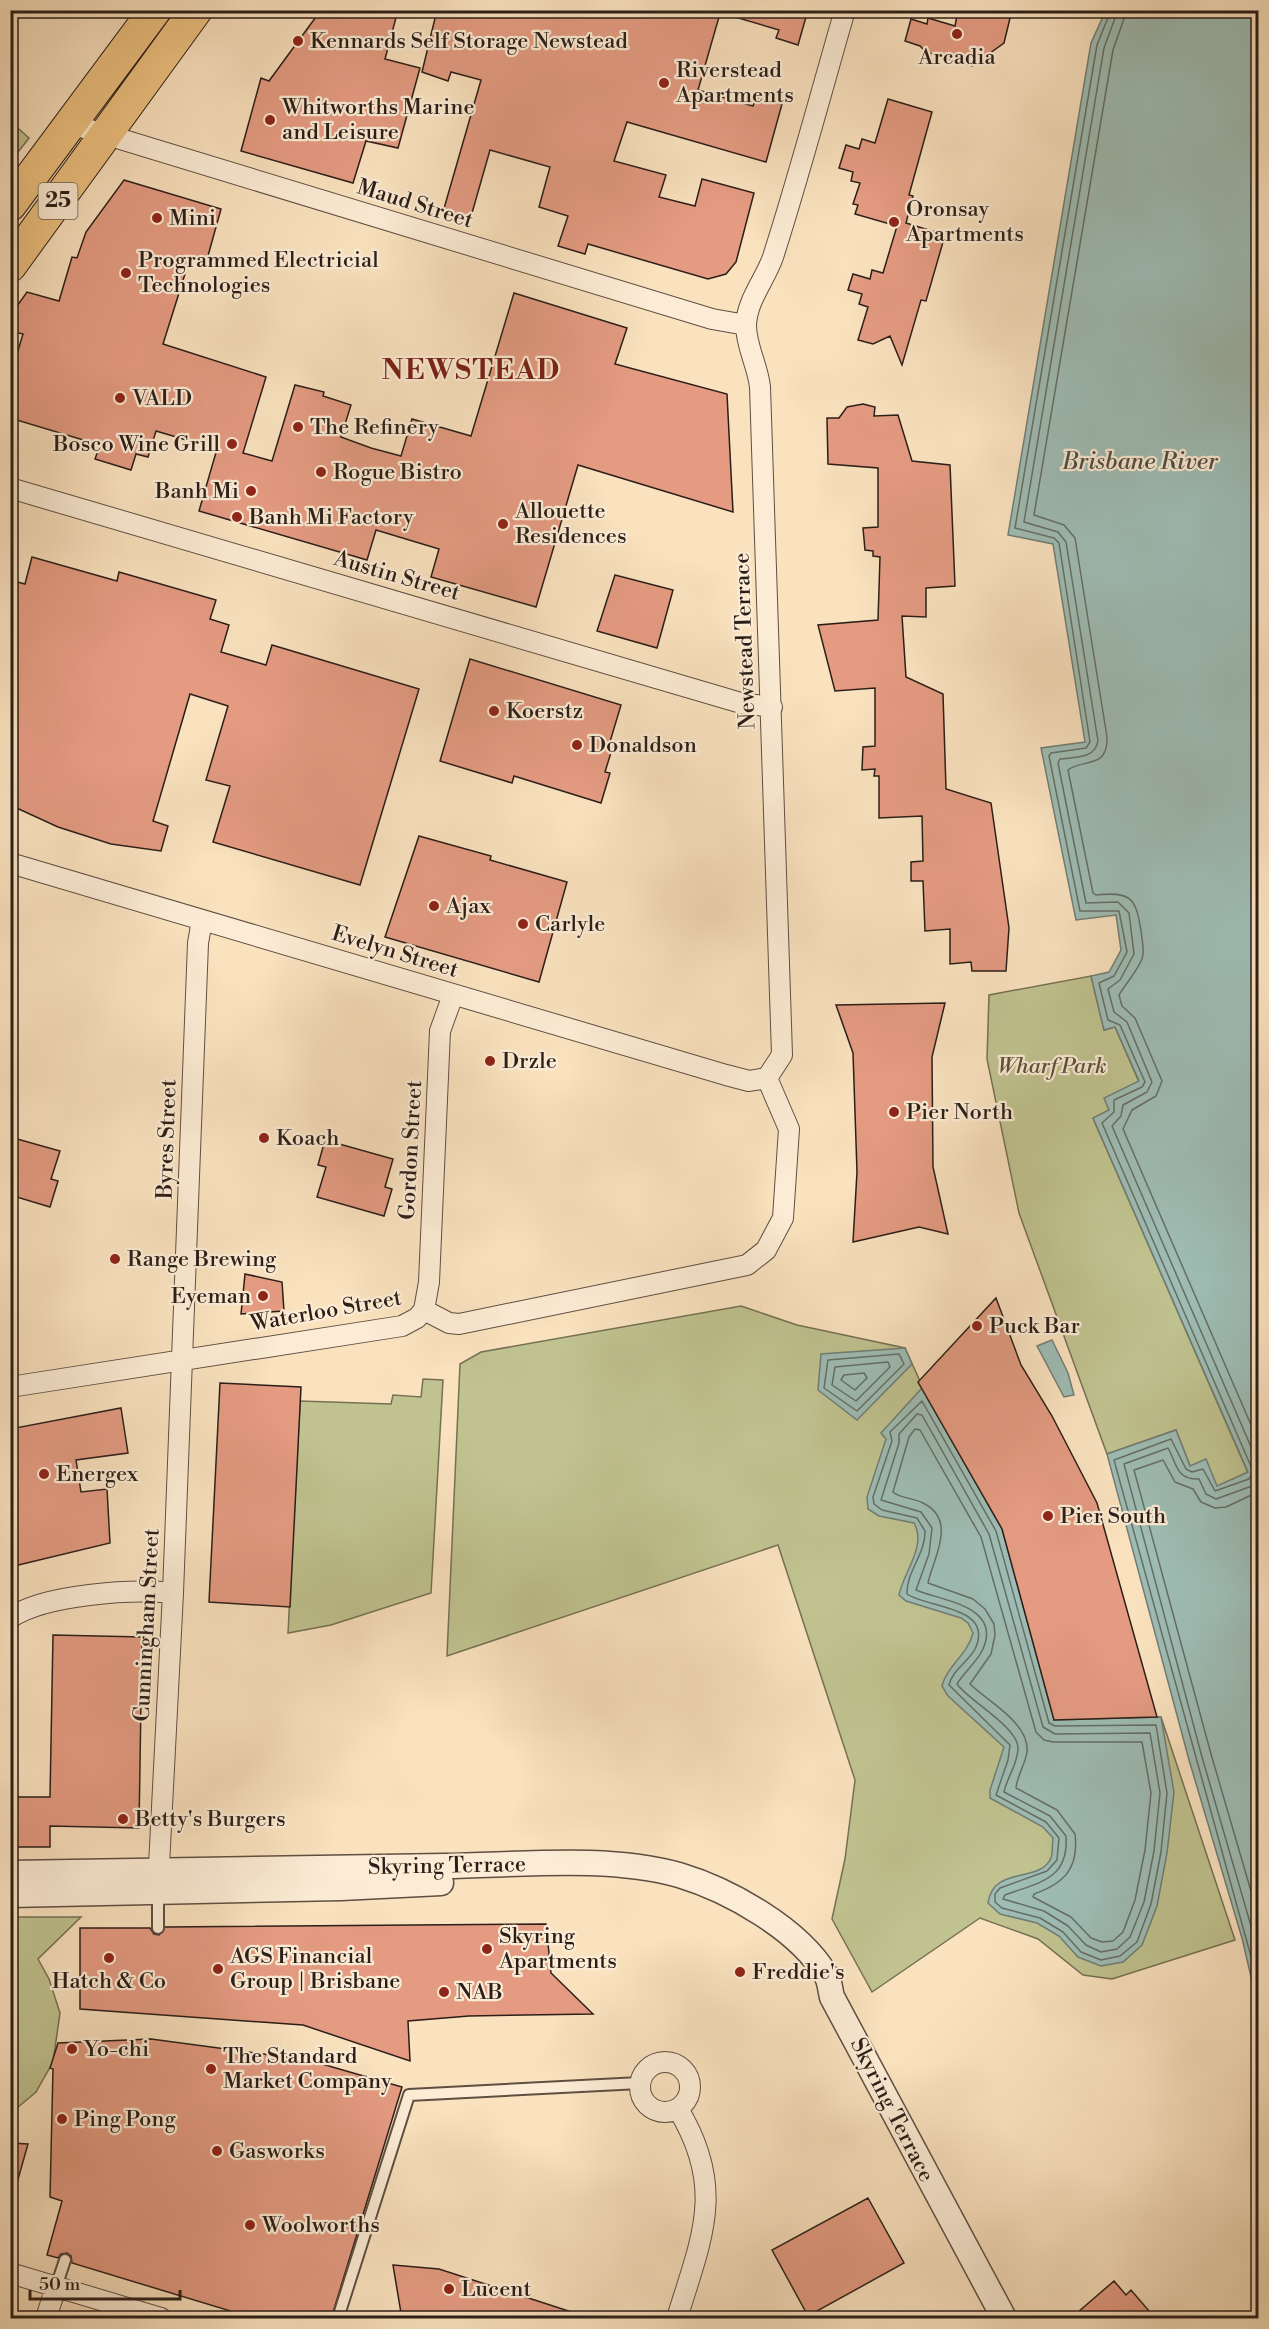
<svg xmlns="http://www.w3.org/2000/svg" width="1269" height="2329" font-family="'Libre Bodoni',serif">
<rect width="100%" height="100%" fill="#fae2bf"/>
<filter id="stains"><feTurbulence type="fractalNoise" baseFrequency=".00333" numOctaves="4"/><feColorMatrix values="0 0 0 0 .2 0 0 0 0 .09 0 0 0 0 .02 0 0 0 .5 -.17"/></filter>
<radialGradient id="worn" r=".72"><stop offset=".6" stop-color="#630" stop-opacity="0"/><stop offset="1" stop-color="#630" stop-opacity=".3"/></radialGradient>
<path fill="#c0c390" stroke="#767054" stroke-width="1.5" d="M11 122 29 138 11 161Z
M1091 976 1104 1030 1115 1027 1139 1082 1105 1098 1110 1110 1093 1118 1248 1473 1217 1487 1190 1466 1176 1430 1107 1454 1019 1213 987 1059 989 995Z
M741 1306 797 1325 905 1348 924 1390 1002 1529 1054 1720 1161 1717 1235 1940 1112 1979 1083 1975 1038 1939 980 1918 872 1992 832 1919 845 1859 855 1780 778 1545 447 1656 460 1364 481 1352Z
M423 1379 443 1380 431 1593 331 1625 288 1633 300 1401 391 1404 393 1395 421 1397Z
M11 1917H81L38 1959 49 1979 60 2013 53 2062 36 2092 11 2113Z"/>
<path fill="#9ebdb5" stroke="#707d76" stroke-width="1.5" d="M1106 10 1258 11V2007L1242 1938 1189 1760 1107 1454 1176 1430 1190 1466 1206 1459 1217 1486 1248 1472 1093 1118 1109 1110 1104 1098 1139 1081 1115 1027 1104 1030 1091 976 1109 972 1121 950 1116 915 1076 920 1041 748 1085 742 1053 544 1008 535 1091 43Z
M1052 1340 1068 1373 1074 1395 1064 1397 1037 1346Z
M905 1348 912 1364 857 1420 818 1390 821 1354Z
M922 1388 1002 1529 1054 1720 1161 1717 1174 1792 1167 1853 1157 1906 1142 1945 1123 1962 1101 1966 1078 1957 1059 1936 1037 1923 1000 1914 988 1903C993 1865 1040 1884 1051 1858 1053 1853 1052 1844 1053 1838L1043 1827 990 1798V1790L1004 1747 948 1696 942 1686C947 1666 968 1654 973 1633L968 1623 961 1618 906 1601 899 1595C904 1571 927 1546 914 1523L879 1516 868 1509 867 1497 886 1439 881 1433Z"/>
<g fill="none" stroke-linecap="round" stroke-linejoin="round">
<path stroke="#646e66" stroke-width="1.5" d="M1111 10 1097 45 1015 528 1054 538 1059 543 1090 742 1086 748 1051 753 1049 756 1080 911H1119L1127 952 1114 976 1099 983 1108 1020 1120 1025 1145 1082 1142 1087 1114 1100V1112L1102 1123 1253 1471 1249 1479 1215 1491 1203 1469 1192 1472 1186 1469 1171 1439 1114 1460 1258 1982
M1118 10 1104 48 1024 522 1058 532 1066 542 1098 741C1095 759 1075 757 1060 759L1058 763 1086 903 1118 902 1129 913 1134 954 1120 980 1108 989 1114 1012 1127 1022 1152 1082 1147 1092 1123 1105 1121 1116 1112 1126 1258 1463
M1127 10 1113 50 1034 515 1064 525 1075 538 1107 737C1108 770 1083 758 1068 770L1093 893 1096 895C1131 891 1136 898 1141 931 1142 941 1145 950 1142 959 1136 973 1126 983 1119 995L1122 1006 1135 1018 1162 1081 1156 1096 1132 1110 1123 1129 1258 1441
M899 1354 904 1364 857 1411 824 1388 828 1360Z
M888 1362 890 1367 856 1401 832 1385 835 1367Z
M864 1373 867 1378 855 1390 841 1380 844 1375Z
M922 1401 996 1531 1049 1723 1055 1726 1156 1725 1167 1793 1161 1852 1151 1904 1137 1942 1120 1956 1101 1960 1081 1952 1063 1932 1040 1918 1002 1908 995 1902V1894L1000 1888 1047 1871 1057 1860 1059 1838 1046 1822 996 1795 1008 1760 1010 1745 949 1685C952 1670 970 1661 976 1647 993 1606 927 1608 907 1594 906 1572 926 1553 925 1531L917 1518 882 1510 874 1504 873 1497 892 1441 890 1432Z
M917 1414 922 1415 989 1534 1043 1727 1055 1734 1150 1733 1160 1793 1154 1851 1144 1902 1130 1937 1117 1949 1101 1952 1086 1945 1068 1926 1044 1911 1003 1899 1005 1895C1039 1882 1069 1880 1066 1836L1050 1816 1004 1792C1007 1777 1018 1764 1018 1748 1018 1727 969 1701 957 1684 964 1672 976 1663 982 1651 1004 1606 942 1601 916 1590L929 1554 932 1528 921 1512 881 1500 899 1443V1434Z
M915 1429 920 1430 981 1537 1036 1732 1044 1740 1053 1742H1142L1151 1793 1145 1850 1135 1900 1123 1932 1113 1941 1102 1942 1091 1938 1071 1917 1033 1897 1034 1894C1065 1883 1079 1868 1075 1834L1057 1810 1016 1788C1017 1776 1025 1765 1027 1752 1030 1723 987 1701 970 1684L991 1654 995 1635 994 1624 985 1609 973 1599 928 1583C933 1559 958 1520 923 1503 914 1498 899 1498 893 1492L909 1437Z
M1258 1480 1252 1486 1216 1499 1206 1494 1199 1479C1176 1480 1177 1464 1168 1448L1124 1464 1202 1757 1258 1950
M1258 1492 1226 1507 1215 1508 1201 1502 1193 1489 1175 1482 1163 1460 1134 1470 1211 1754 1258 1915"/>
</g>
<path fill="#e49b82" stroke="#2b1e18" stroke-width="1.5" d="M321 10H398L385 59 420 68 398 148 366 141 353 183 241 151 261 78 269 81Z
M437 10H721L698 90 753 106 756 97 782 104 766 162 627 122 614 161 666 175 659 197 695 206 702 179 754 193 736 262 726 274 708 279 588 244 585 254 558 246 568 216 539 207 550 167 490 150 470 220 443 212 481 80 451 72 448 81 422 72Z
M728 10H808L798 45 776 38 779 30 728 15Z
M958 10H1012L1004 43 972 66 926 52 920 46 905 41 911 19 927 24 928 18 955 26Z
M888 99 932 112 909 195 913 196 906 223 945 235 926 301 921 300 902 365 890 336 873 344 858 340 868 307 859 304 862 294 848 290 853 274 870 279 872 270 883 273 897 226 855 214 858 205 853 204 860 183 851 181 853 172 839 168 846 145 859 149 862 139 875 143Z
M124 180 221 209 206 263 190 258 163 344 266 377 243 453 272 461 295 385 324 392 323 396 351 405 341 437 371 448 401 456 412 419 471 436 514 293 627 328 615 364 727 394 733 512 578 465 536 607 431 577 439 549 376 530 367 560 199 511 217 449 156 431 148 457 136 454 131 470 95 459 100 445 10 418V377L23 334 10 331V316L27 292 59 301 72 257 77 258 86 232Z
M863 404 875 407 874 416 898 415 912 461 950 465 955 586 926 588V617L902 616 906 677 943 694 946 789 991 803 1009 928 1006 971H972L971 962 950 964V929L925 931 923 881H911V862L923 861 922 816 879 818V776H874L875 769 862 770 863 747 875 746V688L835 691 818 625 878 620 880 557 873 556V551L865 550 863 528 878 527V468L828 464 827 418H839L847 407Z
M32 557 117 581 119 572 216 600 210 619 229 625 221 652 266 665 272 645 419 689 360 885 213 842 230 786 206 780 228 706 190 694 153 821 168 826 161 851 111 844 58 827 10 805V580L25 584Z
M615 575 673 590 657 648 597 631Z
M470 659 621 705 609 745 613 746 605 772 610 773 601 803 514 776 512 783 440 761Z
M419 836 491 856 490 860 567 882 539 982 385 937Z
M945 1003 932 1057 933 1167 948 1234 919 1227 853 1242 857 1172 853 1053 836 1005Z
M10 1137 60 1151 51 1179 58 1181 50 1207 10 1195Z
M325 1140 393 1159 385 1187 392 1189 384 1216 317 1197 326 1167 318 1165Z
M245 1274 282 1282 284 1311 241 1314Z
M996 1298 1021 1365 1052 1416 1097 1503 1157 1717 1054 1720 1002 1529 918 1382Z
M220 1383 301 1387 290 1607 209 1602Z
M121 1408 128 1453 76 1460 81 1492 107 1489 110 1543 10 1567V1429Z
M53 1635 142 1637 139 1828 50 1826V1847H10V1797H50Z
M546 1924 551 1973 593 2014 469 2016 408 2021 410 2061 303 2025 80 2009V1928H150L154 1934 159 1935 165 1927Z
M151 2039 308 2060 402 2087 331 2319H257L72 2263 71 2256 67 2253 61 2254 58 2258 47 2255 62 2201 50 2197 53 2069 50 2068 58 2043Z
M10 2143 28 2144 15 2190H10Z
M868 2198 904 2263 808 2316 772 2250Z
M393 2265 439 2269 581 2315V2319H402Z
M1114 2281 1126 2295 1131 2290 1156 2319H1070Z"/>
<g fill="none" stroke-linecap="round" stroke-linejoin="round">
<defs>
<path id="service" d="M158 1928V1892
M56 2287 65 2260
M338 2318 409 2095 640 2083"/>
<path id="minor" d="M71 124 712 319 746 325
M10 488 741 703 772 707
M10 863 726 1075 749 1081 767 1078
M767 1078 782 1055 760 387C758 366 746 347 746 325 747 300 765 280 773 257 799 176 821 93 845 10
M424 1310 449 1323 459 1324 747 1265 766 1250 783 1218 789 1129 767 1078
M424 1310 429 1282 440 1031 453 995
M10 1387 402 1326 417 1318 424 1310
M10 1618C45 1594 132 1589 173 1593
M158 1885 173 1593 198 943 202 920
M640 2087a25 25 0 1 1 50 0a25 25 0 1 1-50 0Z
M10 2273 161 2318
M46 2318 56 2287
M677 2318C702 2237 726 2188 678 2109"/>
<path id="tertiary" d="M10 1873C155 1871 300 1868 445 1866 519 1865 608 1855 679 1875 729 1890 799 1929 826 1975 830 1981 830 1990 832 1997L1004 2318
M10 1895 341 1888 441 1883"/>
<path id="primary" d="M10 205 155 10
M10 266 196 10"/>
</defs>
<use href="#service" stroke="#5f4f42" stroke-width="14"/>
<use href="#minor" stroke="#5f4f42" stroke-width="22"/>
<use href="#tertiary" stroke="#5f4f42" stroke-width="27"/>
<use href="#primary" stroke="#2b1e18" stroke-width="34"/>
<use href="#service" stroke="#fcecd5" stroke-width="10"/>
<use href="#minor" stroke="#fcecd5" stroke-width="20"/>
<use href="#tertiary" stroke="#fcecd5" stroke-width="24"/>
<use href="#primary" stroke="#edc180" stroke-width="32"/>
</g>
<g fill="#8f2418" stroke="#fcecd5" stroke-width="2">
<circle cx="957" cy="34" r="6"/>
<circle cx="298" cy="41" r="6"/>
<circle cx="664" cy="83" r="6"/>
<circle cx="270" cy="120" r="6"/>
<circle cx="157" cy="218" r="6"/>
<circle cx="894" cy="222" r="6"/>
<circle cx="126" cy="273" r="6"/>
<circle cx="120" cy="398" r="6"/>
<circle cx="298" cy="427" r="6"/>
<circle cx="232" cy="444" r="6"/>
<circle cx="321" cy="472" r="6"/>
<circle cx="251" cy="491" r="6"/>
<circle cx="237" cy="517" r="6"/>
<circle cx="503" cy="524" r="6"/>
<circle cx="494" cy="711" r="6"/>
<circle cx="577" cy="745" r="6"/>
<circle cx="434" cy="906" r="6"/>
<circle cx="523" cy="924" r="6"/>
<circle cx="490" cy="1061" r="6"/>
<circle cx="894" cy="1112" r="6"/>
<circle cx="264" cy="1138" r="6"/>
<circle cx="115" cy="1259" r="6"/>
<circle cx="263" cy="1296" r="6"/>
<circle cx="977" cy="1326" r="6"/>
<circle cx="44" cy="1474" r="6"/>
<circle cx="1048" cy="1516" r="6"/>
<circle cx="123" cy="1819" r="6"/>
<circle cx="487" cy="1949" r="6"/>
<circle cx="109" cy="1958" r="6"/>
<circle cx="218" cy="1969" r="6"/>
<circle cx="740" cy="1972" r="6"/>
<circle cx="444" cy="1992" r="6"/>
<circle cx="72" cy="2049" r="6"/>
<circle cx="211" cy="2069" r="6"/>
<circle cx="62" cy="2119" r="6"/>
<circle cx="217" cy="2151" r="6"/>
<circle cx="250" cy="2225" r="6"/>
<circle cx="449" cy="2289" r="6"/>
</g>
<g text-anchor="middle" dominant-baseline="central" stroke-width="4.5" stroke-linejoin="round" paint-order="stroke">
<rect fill="#fcecd5" stroke="#6a5c51" stroke-width="1.5" x="38.5" y="183" width="39" height="36" rx="4.5"/>
<g font-size="21" font-weight="bold" fill="#2b1e18">
<text x="58" y="201">25</text>
</g>
<g font-size="22" fill="#2b1e18" stroke="#fcecd5" text-anchor="start">
<text x="310" y="41">Kennards Self Storage Newstead</text>
<text x="957" y="57" text-anchor="middle">Arcadia</text>
<text x="676" y="70">Riverstead<tspan x="676" dy="25">Apartments</tspan></text>
<text x="282" y="107">Whitworths Marine<tspan x="282" dy="25">and Leisure</tspan></text>
<text x="906" y="209">Oronsay<tspan x="906" dy="25">Apartments</tspan></text>
<text x="169" y="218">Mini</text>
<text x="138" y="260">Programmed Electricial<tspan x="138" dy="25">Technologies</tspan></text>
<text x="132" y="398">VALD</text>
<text x="310" y="427">The Refinery</text>
<text x="220" y="444" text-anchor="end">Bosco Wine Grill</text>
<text x="333" y="472">Rogue Bistro</text>
<text x="239" y="491" text-anchor="end">Banh Mi</text>
<text x="515" y="511">Allouette<tspan x="515" dy="25">Residences</tspan></text>
<text x="249" y="517">Banh Mi Factory</text>
<text x="506" y="711">Koerstz</text>
<text x="589" y="745">Donaldson</text>
<text x="446" y="906">Ajax</text>
<text x="535" y="924">Carlyle</text>
<text x="502" y="1061">Drzle</text>
<text x="906" y="1112">Pier North</text>
<text x="276" y="1138">Koach</text>
<text x="127" y="1259">Range Brewing</text>
<text x="251" y="1296" text-anchor="end">Eyeman</text>
<text x="989" y="1326">Puck Bar</text>
<text x="56" y="1474">Energex</text>
<text x="1060" y="1516">Pier South</text>
<text x="135" y="1819">Betty's Burgers</text>
<text x="499" y="1936">Skyring<tspan x="499" dy="25">Apartments</tspan></text>
<text x="230" y="1956">AGS Financial<tspan x="230" dy="25">Group | Brisbane</tspan></text>
<text x="752" y="1972">Freddie's</text>
<text x="109" y="1981" text-anchor="middle">Hatch &amp; Co</text>
<text x="456" y="1992">NAB</text>
<text x="84" y="2049">Yo-chi</text>
<text x="223" y="2056">The Standard<tspan x="223" dy="25">Market Company</tspan></text>
<text x="74" y="2119">Ping Pong</text>
<text x="229" y="2151">Gasworks</text>
<text x="262" y="2225">Woolworths</text>
<text x="461" y="2289">Lucent</text>
</g>
<g font-size="22" fill="#2b1e18" stroke="#fcecd5">
<text transform="translate(415 204) rotate(17)">Maud Street</text>
<text transform="translate(397 576) rotate(16)">Austin Street</text>
<text transform="translate(745 641) rotate(-92)">Newstead Terrace</text>
<text transform="translate(395 952) rotate(17)">Evelyn Street</text>
<text transform="translate(167 1139) rotate(-88)">Byres Street</text>
<text transform="translate(411 1150) rotate(-87)">Gordon Street</text>
<text transform="translate(326 1311) rotate(-10)">Waterloo Street</text>
<text transform="translate(147 1625) rotate(-87)">Cunningham Street</text>
<text transform="translate(447 1866) rotate(-1)">Skyring Terrace</text>
<text transform="translate(892 2110) rotate(63)">Skyring Terrace</text>
</g>
<g font-size="22" font-style="italic" fill="#58503c" stroke="#fcecd5">
<text x="1052" y="1066">Wharf Park</text>
</g>
<g font-size="24" font-style="italic" fill="#4e4e47" stroke="#fcecd5">
<text x="1140" y="462">Brisbane River</text>
</g>
<g font-size="28" font-weight="bold" letter-spacing="1.5" fill="#7a1f14" stroke="#fcecd5">
<text x="471" y="370">NEWSTEAD</text>
</g>
</g>
<rect width="1269" height="2329" fill="none" stroke="#fae2bf" stroke-width="36"/>
<rect x="12" y="12" width="1245" height="2305" fill="none" stroke="#2b1e18" stroke-width="3"/>
<rect x="18" y="18" width="1233" height="2293" fill="none" stroke="#2b1e18" stroke-width="1.5"/>
<path d="M30 2290v9h150v-9" fill="none" stroke="#2b1e18" stroke-width="3"/>
<text x="39" y="2290" font-size="18" fill="#2b1e18" stroke="#fcecd5" stroke-width="4.5" paint-order="stroke">50 m</text>
<rect width="100%" height="100%" filter="url(#stains)"/>
<rect width="100%" height="100%" fill="url(#worn)"/>
</svg>
